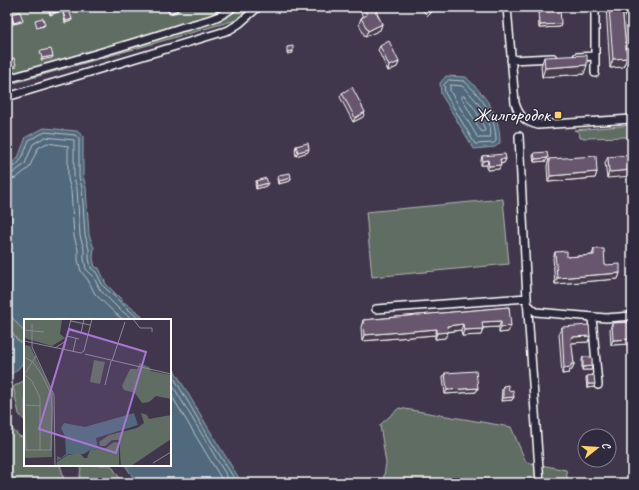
<svg xmlns="http://www.w3.org/2000/svg" width="639" height="490" font-family="Caveat,sans-serif">
<rect width="100%" height="100%" fill="#40374c"/>
<filter id="ink" filterUnits="userSpaceOnUse"><feTurbulence type="fractalNoise" baseFrequency=".025" numOctaves="2"/><feDisplacementMap in="SourceGraphic" scale="8" xChannelSelector="R" yChannelSelector="G"/><feConvolveMatrix kernelMatrix="1 2 1 2 8 2 1 2 1" color-interpolation-filters="sRGB"/></filter>
<g filter="url(#ink)">
<path fill="#606d62" stroke="#b0b6b0" d="M7 7H249L236 20 7 85Z
M632 125V137L580 138 579 132 574 130Z
M503 199 509 264 372 277 366 212Z
M7 311 25 333V350L23 348 22 345 17 340 7 325Z
M25 380V421L19 414 13 387Z
M399 408 511 427 526 462 566 470 568 483H383L386 463 380 425Z
M7 423 19 436 25 438V465H60L62 471 64 483H7Z
M80 465H111L123 483H79L81 468Z"/>
<path fill="#51697b" stroke="#97a5b0" d="M446 76 466 77C486 97 500 113 500 143L495 147 474 149 441 94 440 83Z
M44 128 77 131 83 136V176L86 187 89 235 94 248 93 258 95 267 99 268 106 284 125 303 140 314 144 320H25V333L7 311V166L18 158 26 137Z
M7 325 17 340 21 342 23 348 25 350C25 365 19 369 7 377Z
M170 363 216 441 242 483H137L125 465H170Z"/>
<g fill="none" stroke-linecap="round" stroke-linejoin="round">
<path stroke="#b9c3ca" stroke-width="1" d="M449 80 464 81C482 97 496 116 496 141L494 143 475 144 445 93 444 85Z
M451 85 462 86C474 97 495 120 490 138H478L450 91V87Z
M462 96H464C474 106 480 117 485 130L484 132 481 131 462 99Z
M7 169C22 167 24 152 29 140L45 132 75 135 79 138V177L82 188 85 235 89 249V258L91 268 96 272 103 286 140 320
M7 174 13 173 25 164 33 144 45 137 74 140V177L77 189 80 236 84 249V259L86 269 93 276 100 290 119 309 134 320
M7 180 16 178 29 168 38 148 47 143 68 146V179L71 190 74 236 78 250V260L81 271 88 280 95 294 116 314 124 320
M170 371 212 443 237 483
M170 381 231 483
M170 393 224 483"/>
<defs>
<path id="minor" d="M507 7 515 103C519 116 525 122 538 125L632 119
M595 7V73
M629 7 632 36
M577 57 595 56
M511 60 553 58
M7 79C65 63 123 47 180 28 197 23 220 19 233 7
M7 97 229 30 240 23 258 7
M519 136 527 298 540 483
M527 304 536 312 606 318 632 316
M376 309 527 298
M592 317 598 385"/>
</defs>
<use href="#minor" stroke="#fff" stroke-width="10"/>
<use href="#minor" stroke="#2f2a3d" stroke-width="7"/>
</g>
<path fill="#59495f" stroke="#fff" d="M48 7H57L58 12 50 15Z
M167 7H176L177 12 169 14Z
M358 7H374L382 24 380 30 365 37 359 24 361 18 363 17Z
M421 7H437L428 16 420 8Z
M606 7H622L627 58 623 67 610 68Z
M539 8 561 24 560 27 539 28 538 11Z
M63 12 72 19 71 21 65 23 63 13Z
M11 14 23 20 22 22 13 24 11 16Z
M380 46 399 62 397 67 388 71 378 50Z
M544 57 584 74 542 77 541 66Z
M342 93 363 117 353 122 340 97Z
M296 146 308 152 296 156 295 150Z
M534 153 546 161 534 162 533 156Z
M632 155 607 178 605 163 608 157Z
M482 156 506 159 504 163 500 164 499 169 487 170V165H481V160Z
M549 159 597 172 595 178 548 182 547 166Z
M278 175 291 178 290 181 278 184 277 179Z
M256 181 268 183 266 186 256 189 255 184Z
M594 249 605 265 620 273 618 279 555 284 553 258 555 252 567 257 592 255Z
M509 307 508 332 499 333V327L483 328 481 335 462 336 461 330 448 332 445 338 435 339V335L362 341 361 327 363 320Z
M632 322V344L611 345 610 329 612 323Z
M562 327 590 336 588 342 571 343 574 364 572 370H570L569 373 562 374 559 333Z
M583 357 592 366 591 370H582V360Z
M445 373 478 388 476 392 445 394 443 377Z
M631 374 632 386H630V378Z
M587 376 594 387 587 388 586 379Z
M503 386 509 391 514 397 512 400 501 401 502 389Z"/>
<path fill="#483c4d" stroke="#fff" d="M434 7H437L428 16 430 11Z
M178 10 177 12 169 14 170 13Z
M59 11 58 12 50 15 51 13Z
M72 19 71 21 65 23 66 21Z
M23 20 22 22 13 24 14 23Z
M382 24 380 30 365 37 368 31Z
M561 24 560 27 539 28 540 25Z
M45 25 44 26 36 28 37 27Z
M293 51V53L287 54V52Z
M53 56 52 58 41 60 42 58Z
M627 58 623 67 610 68 613 59Z
M399 62 397 67 388 71 389 66Z
M16 65V67L7 70 8 68Z
M587 65 584 74 542 77 545 68Z
M365 112 363 117 353 122 355 118Z
M309 149 308 152 296 156 298 152Z
M548 158 546 161 534 162 535 159Z
M500 159H506L504 163 498 164Z
M488 160 487 165H481L483 161Z
M501 165 499 169 487 170 489 166Z
M632 170V176L607 178 609 172Z
M597 172 595 178 548 182 550 176Z
M291 178 290 181 278 184 279 181Z
M268 183 266 186 256 189 257 186Z
M620 273 618 279 555 284 557 278Z
M501 321 499 327 480 328 482 322Z
M463 324 461 330 445 332 447 326Z
M511 326 508 332 499 333 501 327Z
M437 329 435 335 362 341 364 335Z
M483 329 481 335 462 336 464 330Z
M448 332 445 338 435 339 437 333Z
M590 336 588 342 568 343 571 337Z
M632 339V344L611 345 613 340Z
M571 364H574L572 370H570L569 373 562 374 564 368Z
M592 366 591 370H582L583 367Z
M588 384H595L594 387 587 388Z
M478 388 476 392 445 394 447 390Z
M514 397 512 400 501 401 503 398Z"/>
<path fill="#67556e" stroke="#fff" d="M49 7H57L59 11 51 13Z
M168 7H176L178 10 170 13Z
M363 7H374L382 24 368 31 361 18 367 15Z
M426 7H434L430 11Z
M554 7H560L561 24 540 25 539 8Z
M609 7H622L627 58 613 59Z
M69 10 72 19 66 21 63 12Z
M20 12 23 20 14 23 11 14Z
M43 18 45 25 37 27 35 20Z
M389 41 399 62 389 66 380 46Z
M293 46V51L287 52V47Z
M51 49 53 56 42 58 40 51Z
M587 55V65L545 68 544 57Z
M14 58 16 65 8 68 7 65V60Z
M352 87 365 112 355 118 342 93Z
M308 143 309 149 298 152 296 146Z
M547 152 548 158 535 159 534 153Z
M505 154 506 159H500L501 165 489 166 488 160 483 161 482 156Z
M632 155V170L609 172 608 157Z
M596 156 597 172 550 176 549 159Z
M290 173 291 178 279 181 278 175Z
M266 178 268 183 257 186 256 181Z
M594 249H604L605 265 620 264V273L557 278 555 252 567 251V257L594 255Z
M509 307 511 326 501 327V321L482 322 483 329 464 330 463 324 447 326 448 332 437 333V329L364 335 363 320Z
M632 322V339L613 340 612 323Z
M589 325 590 336 571 337 574 364H571V367L564 368 562 327Z
M583 357H592V366L583 367Z
M476 371 478 388 447 390 445 373Z
M631 374H632V383Z
M594 375 595 384H588L587 376Z
M508 385 509 391 513 390 514 397 503 398V386Z"/>
</g>
<rect fill="#ffd166" stroke="#2f2a3d" stroke-width="1.5" x="554" y="111" width="8" height="8" rx="2"/>
<g text-anchor="middle" dominant-baseline="central" stroke-width="3" stroke-linejoin="round" paint-order="stroke">
<g font-size="19" fill="#fff" stroke="#2f2a3d" text-anchor="end">
<text x="550" y="115">Жилгородок</text>
</g>
</g>
<g transform="translate(24 319)">
<rect width="147" height="147" fill="#40374c"/>
<path d="M0 0H38L36 15 41 19 28 27 0 19ZM0 26 6 27 29 74 28 138 0 139ZM70 41 81 43 76 65 66 63ZM116 44 125 48 127 52 147 56V80L132 77 125 83 118 84 111 74 100 71 98 67 106 50H113ZM117 94 123 96 125 100 147 96V120L107 147H97L95 121H88L81 127H76L75 123 85 116 113 109 120 104ZM90 123 95 124V147H32L33 143 44 136 56 134 60 139H63L66 131 82 129Z" fill="#606d62"/>
<path d="M110 94 114 106 72 119 74 130 66 131 60 135H45L33 142V137L37 139 42 135 41 117 37 109 40 104 61 108Z" fill="#51697b"/>
<path fill="none" stroke="#8c8794" stroke-width="1" d="M109 0 116 9H128V13M47 2 66 6M8 5V28L30 76 31 147M0 11 20 13M45 11 57 14 60 0M43 17 55 20M0 22 57 34 60 32 68 0M31 29 42 22M40 30 47 0M49 33 52 19M61 35 147 55M0 38 9 43 19 58 27 75 28 90 27 131H0M88 42 101 3M0 55 8 62 16 79V131M0 56 12 37M81 66 87 42M0 78 2 131M0 86 16 87M129 144 147 133"/>
<path fill="#a976d5" fill-opacity="0.15" stroke="#a976d5" stroke-width="2" d="M45 10 122 33 92 134 15 110Z"/>
<rect width="147" height="147" fill="none" stroke="#fff" stroke-width="2"/>
</g>
<rect width="639" height="490" fill="none" stroke="#2f2a3d" stroke-width="24"/>
<rect x="12" y="12" width="615" height="466" fill="none" stroke="#fff" stroke-width="1.5" filter="url(#ink)"/>
<g transform="translate(597 448) rotate(73)"><circle r="19" fill="#2f2a3d" stroke="#827f8b"/>
<path d="M0-3L7 15L0 10L-7 15Z" fill="#ffd166"/>
<text y="-6" font-size="11" font-weight="bold" text-anchor="middle" fill="#ffffff">С</text>
</g>
</svg>
